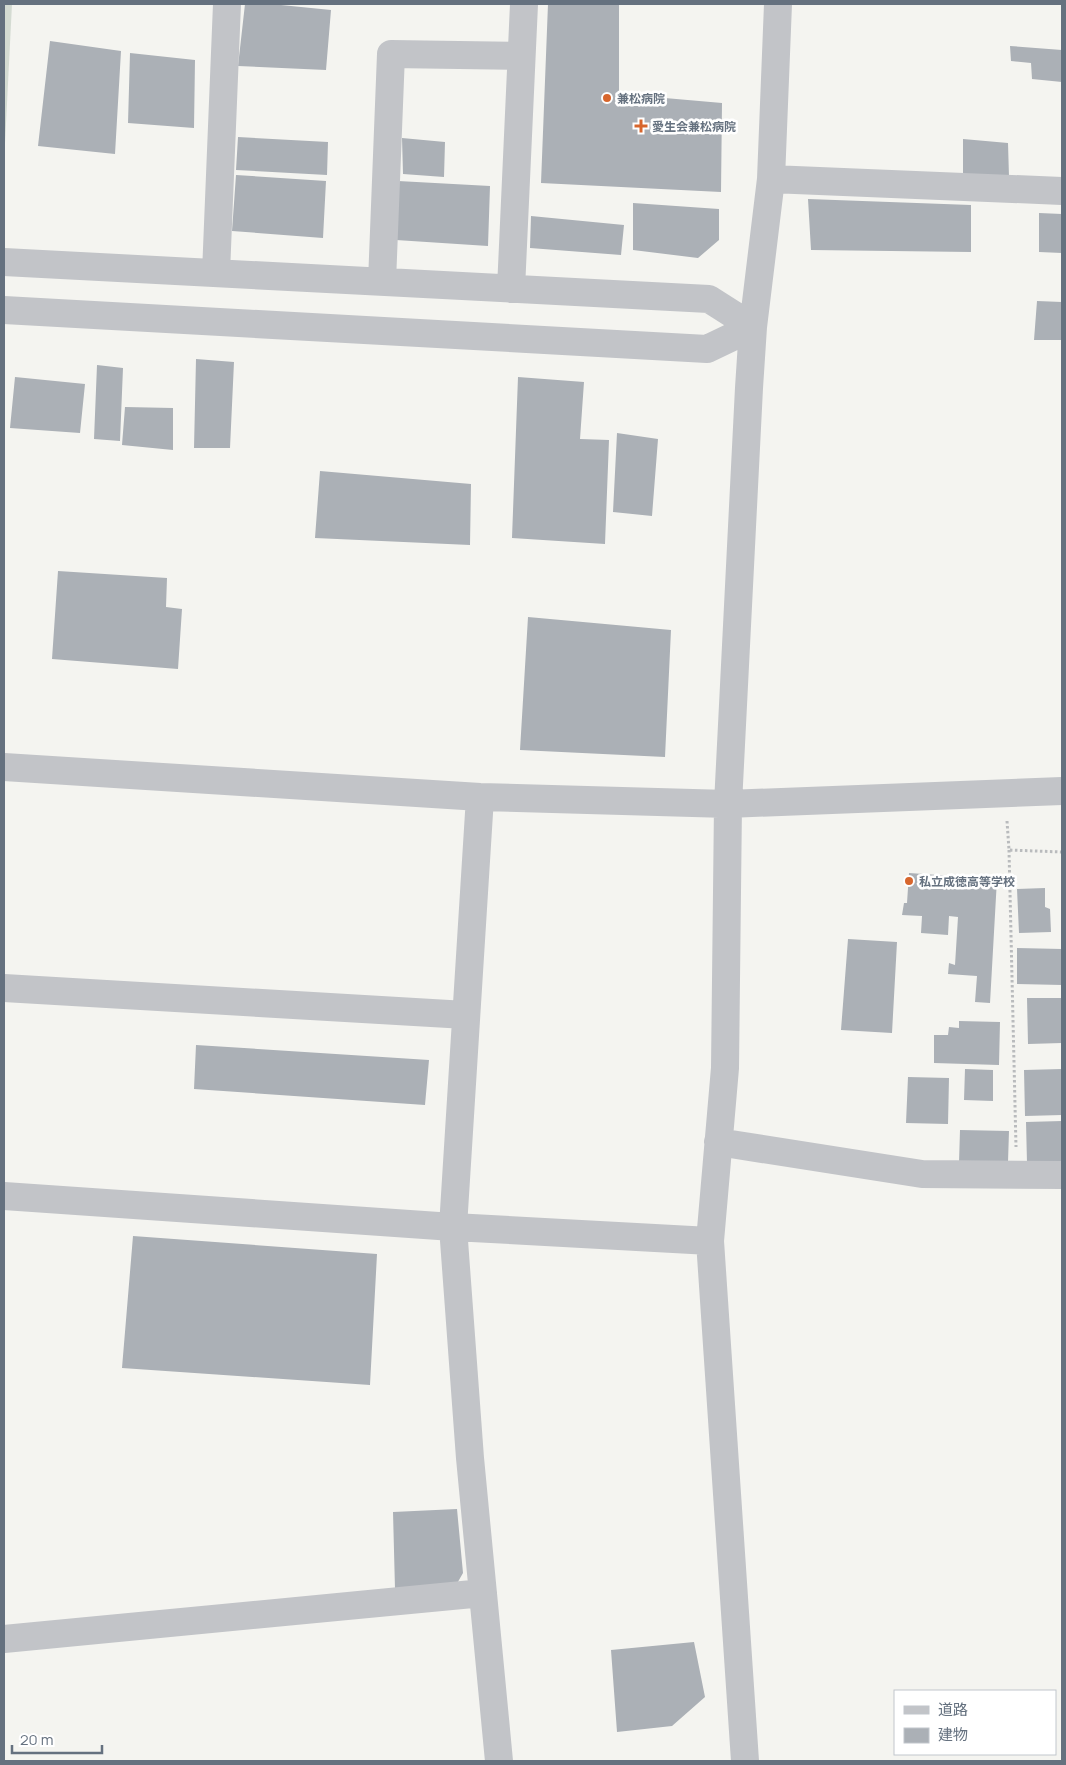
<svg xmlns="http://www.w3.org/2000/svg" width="1066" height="1765" font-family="Manrope,'Noto Sans JP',sans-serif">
<rect width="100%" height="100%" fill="#f4f4f0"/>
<path fill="#d4dbd2" d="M4 4H12L4 163Z"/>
<path fill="#abb0b6" d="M245 4H271L331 10 326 70 238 66Z
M548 4H619V94L722 103 721 192 541 183Z
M50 41 121 51 115 154 38 146Z
M1010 46 1062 50V82L1032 79 1031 63 1011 61Z
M130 53 195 60 194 128 128 123Z
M238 137 328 142 327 175 236 170Z
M402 138 445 142 444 177 403 174Z
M963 139 1008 143 1009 177 963 175Z
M236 175 326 181 323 238 232 231Z
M398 181 490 186 488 246 396 240Z
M808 199 971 205V252L811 250Z
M633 203 719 209V240L698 258 633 250Z
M1039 213 1062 214V253L1039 252Z
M531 216 624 225 621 255 530 248Z
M1037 301 1062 302V340H1034Z
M196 359 234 362 230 448H194Z
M97 365 123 368 120 441 94 439Z
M15 377 85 384 80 433 10 428Z
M518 377 584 382 580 439 609 440 605 544 512 538Z
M125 407 173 408V450L122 445Z
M617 433 658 439 652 516 613 512Z
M320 471 471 484 470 545 315 538Z
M58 571 167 578 166 607 182 609 178 669 52 659Z
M528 617 671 630 665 757 520 750Z
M909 873 997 879 990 1003 975 1002 977 976 948 974 949 963 955 965 958 917 949 916 948 935 921 933 922 916 902 915 904 903H907Z
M1045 888V907L1050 909 1051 932 1019 933 1017 889Z
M848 939 897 942 892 1033 841 1030Z
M1017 948 1062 949V985L1017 984Z
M1027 998H1062V1043L1028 1044Z
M959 1021 1000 1022 999 1065 934 1063V1035H948L949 1027 959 1028Z
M196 1045 429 1060 425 1105 194 1089Z
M965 1069 993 1070V1101L964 1100Z
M1062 1069V1115L1025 1116 1024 1070Z
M908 1077 949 1078 948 1124 906 1123Z
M1062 1121V1162L1027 1163 1026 1122Z
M960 1130 1009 1131 1008 1162 959 1163Z
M133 1236 377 1254 370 1385 122 1368Z
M457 1509 463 1573 455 1587 395 1589 393 1512Z
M694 1642 705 1697 672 1726 617 1732 611 1650Z"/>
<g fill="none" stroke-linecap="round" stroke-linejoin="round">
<path stroke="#b9bbbd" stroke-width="3" stroke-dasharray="2.5 2.5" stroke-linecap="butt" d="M1007 821 1009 850 1062 852
M1009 850 1016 1147"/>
<path stroke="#c2c4c8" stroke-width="28" d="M771 179 1062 191
M4 262 709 299 753 327
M216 273 227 4
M382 282 391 54 521 56
M511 289 524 4
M4 310 707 349 753 327
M4 767 480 797 728 804 1062 791
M480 797 453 1227 470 1458 499 1761
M4 988 466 1015
M718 1142 922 1174 1062 1175
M4 1196 453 1227 710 1241
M4 1639 483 1593
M745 1761 710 1241 725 1068 728 804 749 388 753 327 771 179 778 4"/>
</g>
<g fill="#d7662d" stroke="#fff" stroke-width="2">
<circle cx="607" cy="98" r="5"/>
<path d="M638.5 118.5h5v5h5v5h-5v5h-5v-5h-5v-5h5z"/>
<circle cx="909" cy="881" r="5"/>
</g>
<g text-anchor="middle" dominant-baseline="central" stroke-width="5" stroke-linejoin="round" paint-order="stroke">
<g font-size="12" font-weight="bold" fill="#65717f" stroke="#fff" text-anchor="start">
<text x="617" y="98">兼松病院</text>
<text x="652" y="126">愛生会兼松病院</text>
<text x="919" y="881">私立成徳高等学校</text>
</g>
</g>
<rect width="1066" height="1765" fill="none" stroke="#65717f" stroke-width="10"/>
<rect x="894" y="1690" width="162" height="65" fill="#ffffff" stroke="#c1c6cc"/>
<rect x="904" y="1706" width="25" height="8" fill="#c2c4c8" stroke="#c1c6cc"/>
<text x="938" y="1715" font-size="15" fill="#65717f">道路</text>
<rect x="904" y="1728" width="25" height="15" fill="#abb0b6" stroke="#c1c6cc"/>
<text x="938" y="1740" font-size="15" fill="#65717f">建物</text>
<path d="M12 1745v8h90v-8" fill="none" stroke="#65717f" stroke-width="2.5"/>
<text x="20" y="1745" font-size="15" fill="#65717f" stroke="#ffffff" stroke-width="4" paint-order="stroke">20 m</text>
</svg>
